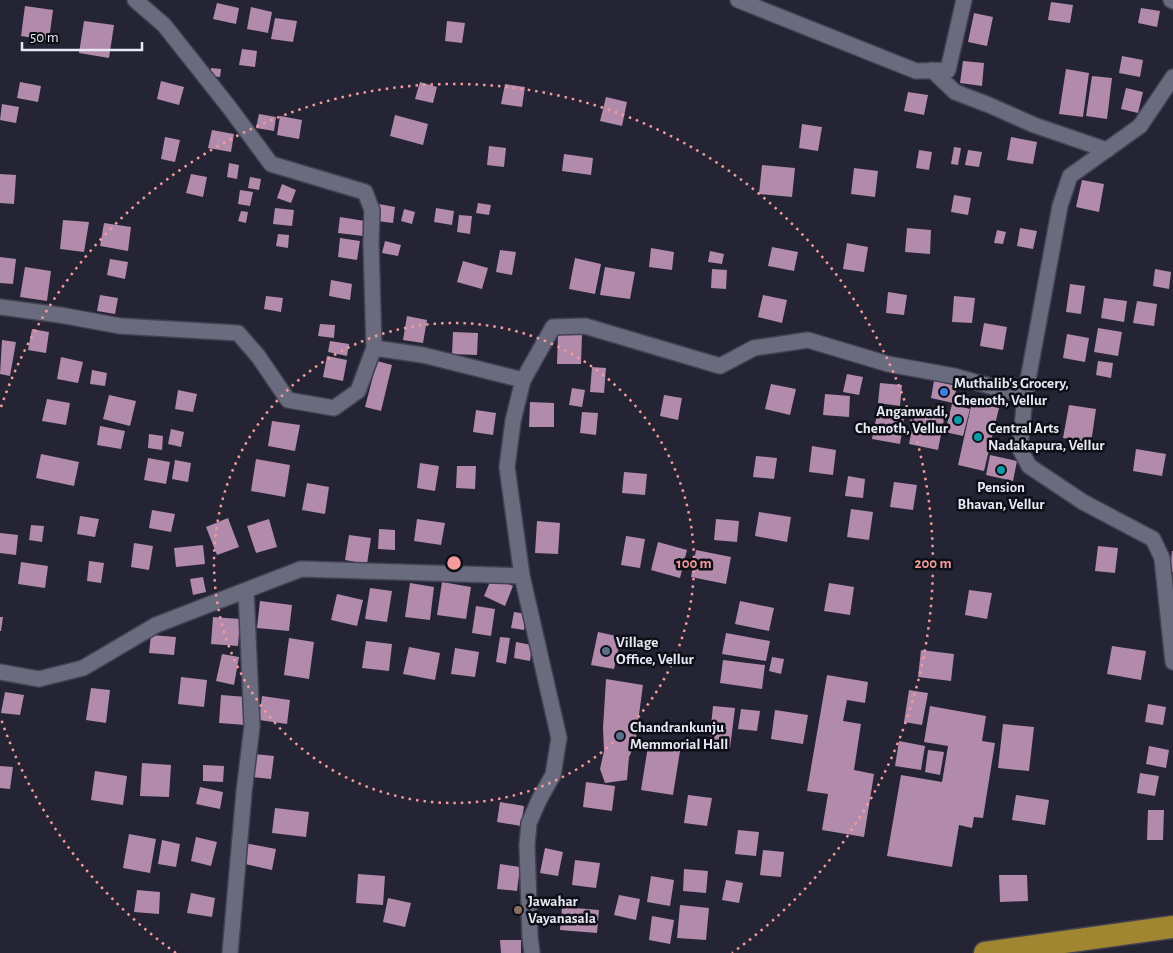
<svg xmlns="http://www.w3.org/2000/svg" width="1173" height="953" font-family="'Alegreya Sans',sans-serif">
<rect width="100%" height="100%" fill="#242435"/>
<path fill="#b28aac" d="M1051 2 1073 5 1070 23 1048 20Z
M217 3 239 8 236 24 213 19Z
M25 6 53 10 49 40 21 36Z
M251 7 272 12 268 33 247 29Z
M1141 8 1160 11 1157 27 1138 23Z
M974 13 993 17 987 46 968 42Z
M275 18 297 21 293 42 271 39Z
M84 21 114 25 109 58 79 53Z
M447 21 465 23 462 43 445 41Z
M242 49 257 51 255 67 239 65Z
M1122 56 1143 60 1140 77 1119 73Z
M963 61 984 63 982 86 960 83Z
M211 68 221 69 220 77 210 76Z
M1066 69 1089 73 1083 117 1059 114Z
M1092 76 1112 78 1107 119 1086 116Z
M161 81 184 87 179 105 157 99Z
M20 82 41 86 38 102 17 98Z
M420 82 437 87 433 103 415 99Z
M505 84 525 87 522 107 501 104Z
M1126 88 1143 92 1138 113 1121 109Z
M908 92 928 95 924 115 904 111Z
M606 97 627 102 622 126 600 121Z
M2 104 19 107 16 123 0 120Z
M259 114 276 117 274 131 256 128Z
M395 115 428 124 423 145 390 136Z
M280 116 302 120 299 139 277 135Z
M802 124 822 127 818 151 799 148Z
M212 130 234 134 231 152 208 148Z
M165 137 180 140 175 162 161 159Z
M1011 137 1037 142 1033 164 1007 160Z
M489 146 506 148 504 167 487 165Z
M954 147 961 148 958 165 951 164Z
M919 150 932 152 929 170 916 168Z
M968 150 982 152 979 167 965 165Z
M564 154 593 158 591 175 562 171Z
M229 163 239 165 237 179 227 177Z
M762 165 795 168 792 197 759 194Z
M854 168 878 171 875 197 851 194Z
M0 174 16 175 14 204 0 203Z
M191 174 207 177 203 197 186 193Z
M250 177 261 179 259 190 248 188Z
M1082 180 1104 184 1099 212 1076 207Z
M282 184 296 190 291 203 277 198Z
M240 190 253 192 250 206 238 204Z
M954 195 971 198 968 215 951 212Z
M478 203 491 205 489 215 476 213Z
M379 204 395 207 393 223 377 221Z
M275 208 294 210 292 226 273 224Z
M436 208 454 211 452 225 434 222Z
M404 209 415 212 412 224 401 221Z
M241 211 248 212 246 223 238 221Z
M459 215 472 216 470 234 457 232Z
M340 217 365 221 363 236 338 233Z
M63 220 89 222 84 252 60 249Z
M104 223 131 227 128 251 100 246Z
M907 228 931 230 930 254 905 252Z
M1020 228 1037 231 1033 249 1017 246Z
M997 230 1006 232 1003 244 994 243Z
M278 234 289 235 288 248 276 246Z
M340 238 360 241 357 260 338 257Z
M385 241 401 245 398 256 382 253Z
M847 243 868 247 864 272 843 269Z
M772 247 798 252 794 271 768 266Z
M651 248 674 252 672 270 649 267Z
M500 250 516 252 512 275 496 272Z
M710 251 724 254 722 264 708 262Z
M0 257 16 259 13 284 0 283Z
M575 258 601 264 595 294 569 289Z
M110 259 128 262 125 279 107 275Z
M463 261 488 268 482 289 457 282Z
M25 267 51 271 47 301 20 297Z
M605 267 635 272 630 299 600 295Z
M712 269 727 270 726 289 711 288Z
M1155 269 1171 272 1169 289 1153 286Z
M331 280 352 284 350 300 329 296Z
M1070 284 1085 286 1081 314 1066 312Z
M888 292 907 295 904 315 886 313Z
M100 295 118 298 115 314 97 311Z
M763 295 787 300 782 323 758 317Z
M266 296 283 298 281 312 264 309Z
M954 296 975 298 972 323 952 322Z
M1104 298 1127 301 1124 322 1101 318Z
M1137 301 1157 304 1154 326 1133 323Z
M407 316 427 320 423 343 403 340Z
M984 323 1007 327 1003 350 980 346Z
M320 324 335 325 334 338 318 336Z
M1098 328 1122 332 1118 356 1094 352Z
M32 329 49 332 46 353 28 350Z
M453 332 478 333 477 355 452 354Z
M558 333 582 334 581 364H557Z
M1067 334 1089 338 1085 362 1063 358Z
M2 340 16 342 10 376 0 374Z
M330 341 349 344 347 356 328 352Z
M327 356 347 360 343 381 323 377Z
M61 357 83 362 78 383 57 379Z
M377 361 392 365 381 411 365 407Z
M1098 361 1113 363 1111 378 1096 375Z
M592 367 606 368 604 393 590 392Z
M92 370 107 373 105 386 90 384Z
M847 374 863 377 859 395 843 392Z
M934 381 957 386 953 403 931 398Z
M880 383 902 385 900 406 878 403Z
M771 384 796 389 790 415 765 409Z
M572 388 585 390 582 407 569 405Z
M178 390 197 394 193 412 175 409Z
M825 394 850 396 849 417 823 415Z
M109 395 136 401 130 426 103 419Z
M664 395 682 398 678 420 660 416Z
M47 399 70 403 66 425 42 421Z
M530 402 554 403V427H529Z
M972 402 999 408 984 471 958 465Z
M952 404 970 409 963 436 945 432Z
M1069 405 1096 409 1091 443 1063 438Z
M916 408 945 414 938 450 909 444Z
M476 410 496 413 493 435 473 432Z
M582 412 598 413 596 435 580 433Z
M877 414 904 419 900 444 872 439Z
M272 421 300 425 295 451 268 446Z
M100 426 125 431 121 449 97 445Z
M171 429 184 432 181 447 168 444Z
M149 434 163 436 162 450 148 448Z
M812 446 836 450 833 475 809 472Z
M1136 449 1166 454 1162 476 1133 471Z
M41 454 79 462 74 486 36 478Z
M990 455 1017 461 1013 481 986 475Z
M756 456 777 458 774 479 753 477Z
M148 458 170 462 166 484 144 480Z
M256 459 290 465 285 497 251 491Z
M175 460 191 463 188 482 172 479Z
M420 463 439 466 435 491 417 488Z
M457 466H476L475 489 456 488Z
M624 472 647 474 645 495 622 493Z
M848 476 865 479 863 498 845 496Z
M894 482 917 485 913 510 890 507Z
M307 483 329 487 325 514 302 510Z
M851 509 873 512 869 540 847 537Z
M152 510 175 514 171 532 149 528Z
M759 512 791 517 787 542 755 536Z
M80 516 99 519 95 537 77 534Z
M228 518 239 547 217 555 206 527Z
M269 519 277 547 256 553 247 526Z
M417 519 445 523 441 545 414 541Z
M716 519 739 521 737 542 714 540Z
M537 521 560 523 558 554 535 553Z
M31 525 44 526 42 542 29 540Z
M379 529 395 530V550L378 549Z
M0 533 18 535 16 555 0 553Z
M349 535 371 538 367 564 345 560Z
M626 536 645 539 640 568 621 565Z
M658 542 687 550 680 578 651 570Z
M134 543 153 546 149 570 131 567Z
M203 545 205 564 176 567 174 548Z
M1098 546 1118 548 1115 573 1095 571Z
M696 550 731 557 726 584 691 577Z
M1172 551H1173V572H1170Z
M89 561 104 563 101 583 87 581Z
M21 562 48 566 45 588 18 584Z
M203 577 206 592 193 595 190 579Z
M492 577 513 586 505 606 484 596Z
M442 582 471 587 466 619 437 615Z
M410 583 434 587 430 620 405 617Z
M829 583 854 587 850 615 824 611Z
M370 588 392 591 387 622 365 619Z
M969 590 992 593 987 619 965 615Z
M337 594 363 600 357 626 331 620Z
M260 601 292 605 289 631 257 628Z
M740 601 774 608 769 631 735 624Z
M476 606 495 609 491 636 472 633Z
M514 612 527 614 524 630 511 628Z
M0 617H3L1 631H0Z
M213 617 240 619 238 646 211 644Z
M598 632 621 637 614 669 591 665Z
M726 633 770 641 766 661 722 654Z
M151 635 176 637 174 655 149 653Z
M500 637 510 638 506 664 496 662Z
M289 638 314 642 309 679 284 675Z
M366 641 392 644 389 671 362 668Z
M516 642 532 645 530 661 514 658Z
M1112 646 1146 651 1141 680 1107 674Z
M409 647 440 653 435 680 403 674Z
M455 648 479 652 475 677 451 674Z
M921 650 954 654 951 681 918 677Z
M222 654 239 657 234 685 216 681Z
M772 657 784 659 781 674 769 671Z
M723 660 765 665 762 689 720 683Z
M827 675 868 682 865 703 847 700 843 721 861 724 854 770 874 774 864 837 822 830 828 794 807 791Z
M181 677 207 680 204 707 178 704Z
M606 679 643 685 635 744 629 757 627 780 605 783 600 769 604 751 603 728Z
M91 688 110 690 106 723 86 720Z
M909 690 928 693 922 725 904 722Z
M5 692 24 695 20 715 1 713Z
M221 695 247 697 245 725 219 723Z
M262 696 290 700 287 724 259 720Z
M1148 704 1166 707 1163 725 1145 722Z
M713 706 735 708 730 748 709 745Z
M930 706 986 716 982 741 995 743 983 818 974 817 972 828 959 825 952 867 887 856 901 775 942 782 948 746 924 742Z
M741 709 760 711 757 731 738 729Z
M775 710 808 715 803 744 771 739Z
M1003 724 1034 727 1029 771 998 768Z
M899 741 925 746 921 770 895 766Z
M648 746 680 751 673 795 641 790Z
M1149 746 1169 750 1166 768 1146 764Z
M928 750 944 752 940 775 925 772Z
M254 754 274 756 271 779 251 777Z
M142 763 171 765 169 797 140 796Z
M203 765 224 766 223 782 203 781Z
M0 766 13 767 10 789 0 788Z
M95 771 127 776 123 805 91 800Z
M1140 773 1159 776 1155 796 1137 793Z
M586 782 615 786 612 811 583 807Z
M200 787 223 792 220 809 196 804Z
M688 795 712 798 707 826 684 823Z
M1016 795 1049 800 1045 825 1012 820Z
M500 802 524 806 521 826 497 822Z
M275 808 309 812 306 837 272 833Z
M1148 810H1164L1163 840H1147Z
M738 830 759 832 756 856 735 854Z
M129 834 156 839 150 873 123 868Z
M196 837 217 842 211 866 191 861Z
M162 840 180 844 176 867 158 864Z
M245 843 276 849 272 870 241 863Z
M545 848 563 852 558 876 540 873Z
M763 850 784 852 781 877 760 875Z
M575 860 600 863 596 888 572 885Z
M500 864 520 867 517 891 497 889Z
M684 869 708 871 706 893 683 891Z
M358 874 385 876 383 905 356 903Z
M999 875H1027L1028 901 1000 902Z
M651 876 674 880 670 906 647 902Z
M726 880 743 883 739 903 722 900Z
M137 890 160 892 159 914 134 912Z
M191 893 215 898 212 917 187 913Z
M619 895 640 899 636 920 614 915Z
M388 898 411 903 405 927 383 922Z
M680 905 709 908 706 940 677 938Z
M562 907 599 910 597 933 560 930Z
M652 916 674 920 670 944 649 940Z
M500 940H521V953H501Z"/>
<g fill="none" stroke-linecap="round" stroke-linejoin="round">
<defs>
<path id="minor" d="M135 0 164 25 229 107 271 164 365 192 372 210 371 243 374 348
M738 0 916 71 948 70 964 0
M1171 0 1173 1
M932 70 955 92 989 105 1034 125 1107 150
M1173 77 1140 126 1070 176 1060 206 1025 396 1020 449 1029 466 1083 502 1153 539 1162 558 1173 662
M0 307 60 315 120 326 238 333 258 356 288 400 334 408 358 391 374 348 423 355 523 380
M0 672 39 679 83 668 156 625 301 569 522 576
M230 953 244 792 252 726 246 590
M532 953 530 937 527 845 529 823 539 800 553 775 559 738 522 576 507 467 513 421 523 380 553 327 585 326 720 366 754 348 808 340 888 364 954 376 1025 396"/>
<path id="highway" d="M985 953 1173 927"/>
</defs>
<use href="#minor" stroke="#424251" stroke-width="18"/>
<use href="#highway" stroke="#424251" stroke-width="25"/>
<use href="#minor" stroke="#6a6b7f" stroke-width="15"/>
<use href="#highway" stroke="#a08631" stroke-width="22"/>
</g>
<g fill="none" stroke="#f59b9b" stroke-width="2.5" stroke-dasharray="2.5 5">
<circle cx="454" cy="563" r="240"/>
<path d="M176 953A479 479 0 0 1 1 719M1 407A479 479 0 1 1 732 953"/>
</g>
<circle fill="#3f7fe0" stroke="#0e0f16" stroke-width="2" cx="944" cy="392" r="5"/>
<g fill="#0f9aa8" stroke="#0e0f16" stroke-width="2">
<circle cx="958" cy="420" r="5"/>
<circle cx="978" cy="437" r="5"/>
<circle cx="1001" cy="470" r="5"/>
</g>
<g fill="#5c6f8a" stroke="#0e0f16" stroke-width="2">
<circle cx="606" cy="651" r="5"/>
<circle cx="620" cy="736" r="5"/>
</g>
<circle fill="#8d6e63" stroke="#0e0f16" stroke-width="2" cx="518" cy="910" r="5"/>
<g text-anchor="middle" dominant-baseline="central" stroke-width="5" stroke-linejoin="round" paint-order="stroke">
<g font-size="15" font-weight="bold" fill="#e8e9f5" stroke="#0e0f16" text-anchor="start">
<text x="954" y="383">Muthalib's Grocery,<tspan x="954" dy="17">Chenoth, Vellur</tspan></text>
<text x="948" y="411" text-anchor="end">Anganwadi,<tspan x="948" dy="17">Chenoth, Vellur</tspan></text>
<text x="988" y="428">Central Arts<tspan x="988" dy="17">Nadakapura, Vellur</tspan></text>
<text x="1001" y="487" text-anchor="middle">Pension<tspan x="1001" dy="17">Bhavan, Vellur</tspan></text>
<text x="616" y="642">Village<tspan x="616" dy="17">Office, Vellur</tspan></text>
<text x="630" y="727">Chandrankunju<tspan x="630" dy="17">Memmorial Hall</tspan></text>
<text x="528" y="901">Jawahar<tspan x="528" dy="17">Vayanasala</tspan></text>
</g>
</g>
<circle cx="454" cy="563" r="8" fill="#f59b9b" stroke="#0e0f16" stroke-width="2.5"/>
<g font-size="15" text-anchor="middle" font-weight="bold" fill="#f59b9b" stroke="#0e0f16" stroke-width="5" stroke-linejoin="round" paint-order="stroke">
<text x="694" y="568">100 m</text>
<text x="933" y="568">200 m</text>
</g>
<path d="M22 42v8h120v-8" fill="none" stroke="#e8e9f5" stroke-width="2.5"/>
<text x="30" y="42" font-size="15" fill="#e8e9f5" stroke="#0e0f16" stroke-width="4" paint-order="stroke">50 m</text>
</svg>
